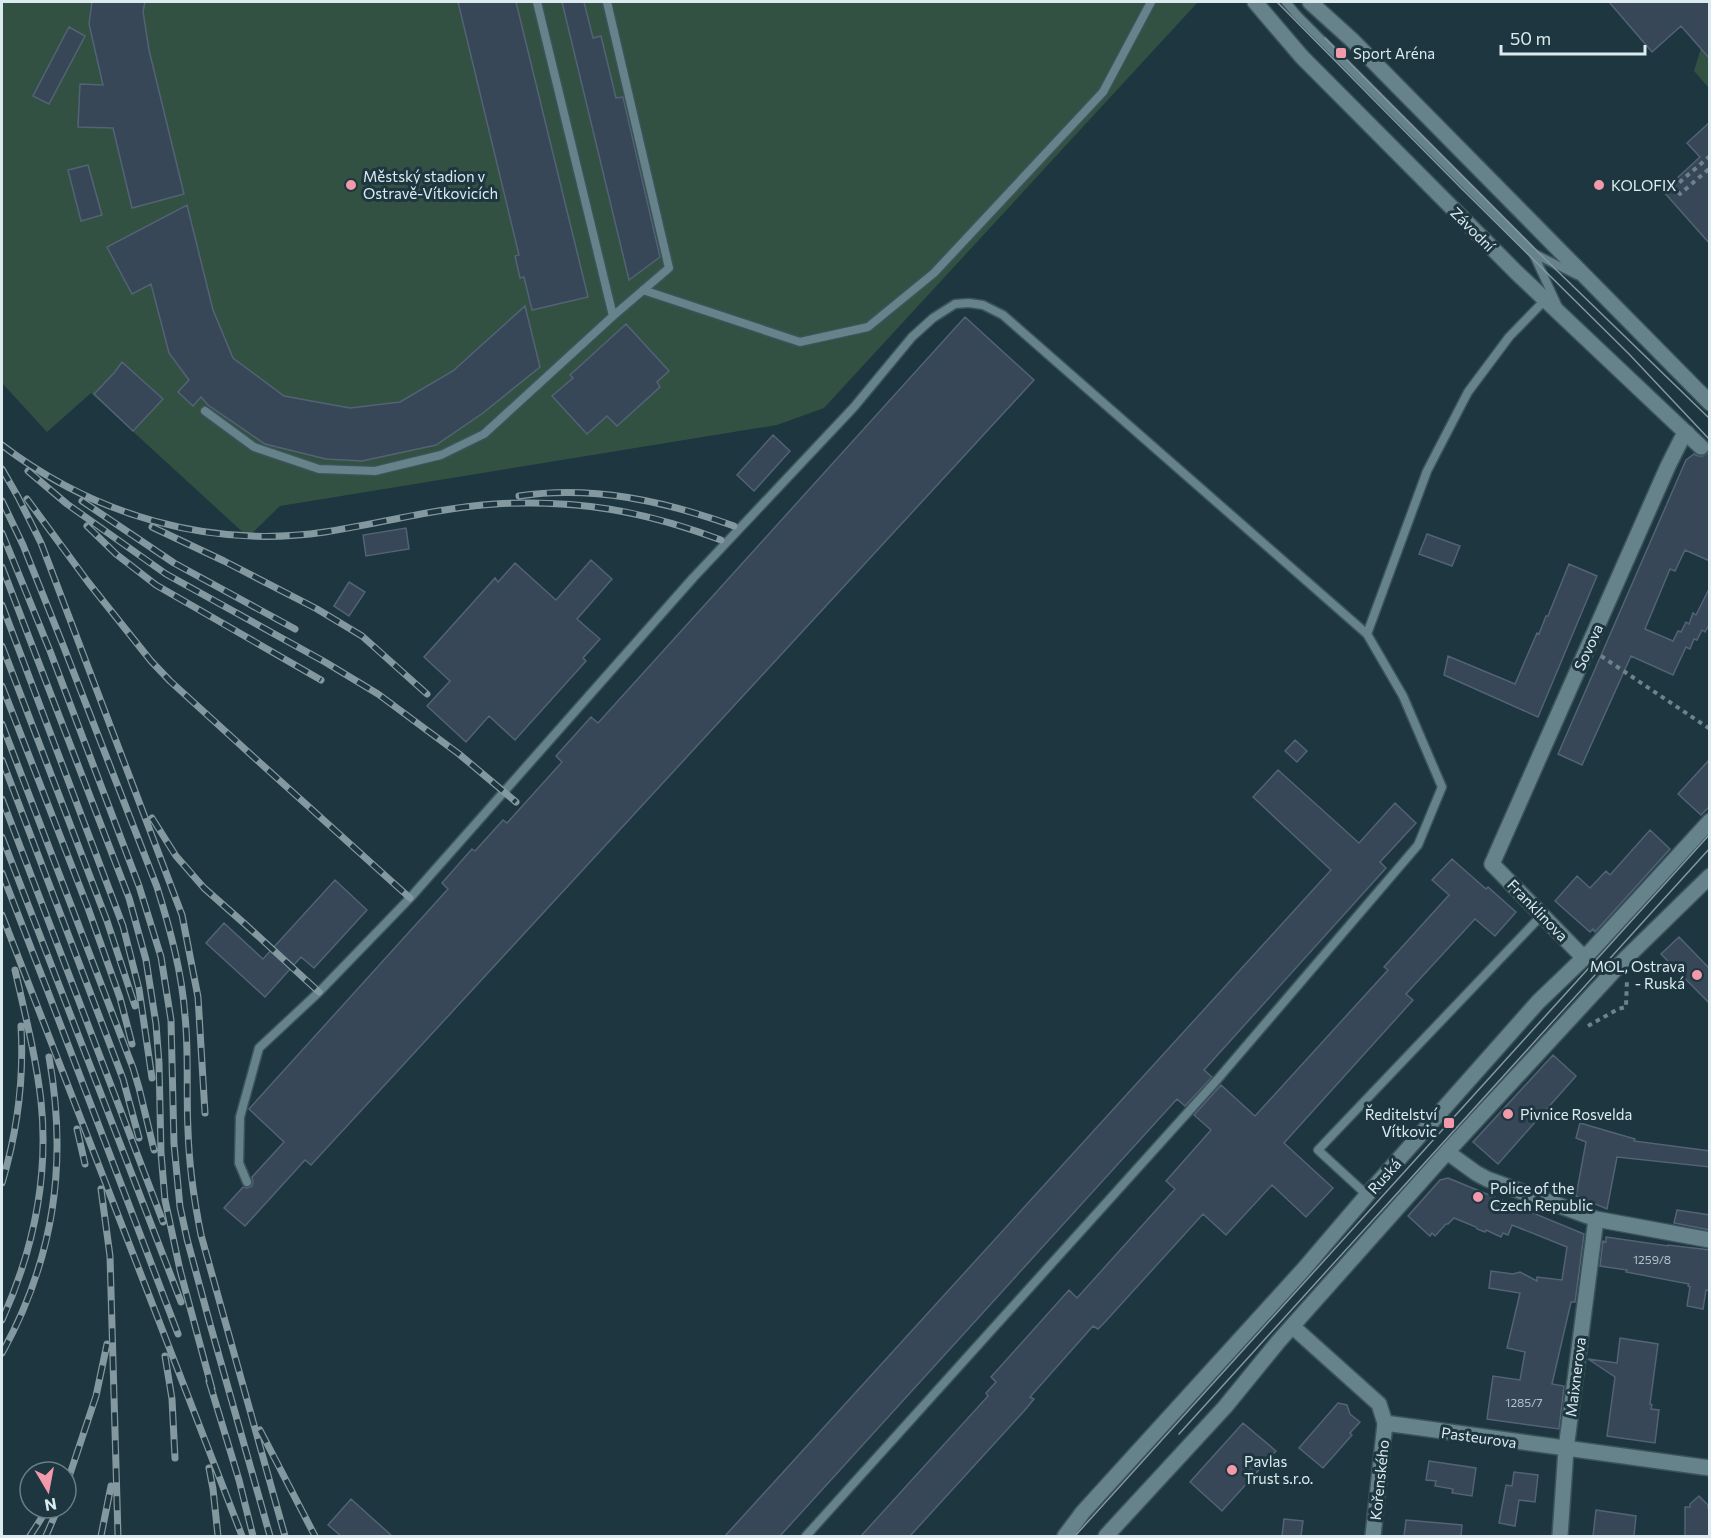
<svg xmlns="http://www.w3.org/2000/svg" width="1711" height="1538" font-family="Commissioner,sans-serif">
<rect width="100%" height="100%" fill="#1d363f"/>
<path fill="#335143" d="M2 2H1198L824 408 777 425 280 506 248 537 91 393 47 432 2 383Z
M1709 22V88L1694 71Z"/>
<path fill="#374758" stroke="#526375" stroke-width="1.5" d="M92 2H145L143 11 149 50 184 194 132 208 113 128 78 127 80 84 103 85 89 24Z
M458 2H516L588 297 532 310 524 277 520 278 515 256 519 255Z
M562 2H584L593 38 601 36 616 98 623 97 660 257 629 280Z
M1609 2H1710V59L1681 26 1652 52Z
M69 27 85 36 49 104 33 96Z
M1710 122V244L1663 191 1700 157 1687 143Z
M88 165 102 215 81 221 68 170Z
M187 205 213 310 233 358 284 396 350 408 400 402 453 371 525 306 540 367 483 413 436 445 362 461 326 459 265 444 208 405 201 397 193 406 178 392 189 380 169 353 151 284 132 294 107 247Z
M965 317 1034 380 311 1165 305 1160 245 1226 224 1208 243 1187 247 1188 252 1186 253 1182 252 1177 284 1142 249 1109 448 889 442 883 472 849 475 851 503 820 507 823 562 762 556 756 591 717 598 723Z
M626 324 669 371 657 382 660 387 617 426 607 416 587 434 552 396 573 378 570 375Z
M122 362 163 399 133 431 94 394 114 373Z
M773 435 790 451 754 491 737 475Z
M1710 451V561L1685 550 1675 571 1670 569 1645 629 1673 641 1678 631 1681 632 1686 622 1689 624 1693 613 1696 615 1710 587V623L1705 632 1702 630 1697 640 1694 639 1690 649 1686 647 1673 675 1631 656 1582 765 1558 754 1686 460 1694 454 1698 456H1703Z
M406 528 409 549 366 556 363 535Z
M1427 534 1460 546 1452 566 1419 554Z
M591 560 612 579 577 619 600 639 583 658 586 661 515 740 489 716 466 742 427 706 450 681 424 657 495 578 498 582 515 563 556 600Z
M1569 564 1597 576 1538 717 1444 675 1448 656 1515 684 1537 633 1539 634 1546 616H1548Z
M349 582 365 592 349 616 334 606Z
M1295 740 1307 751 1297 762 1285 751Z
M1710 759V806L1701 815 1678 794Z
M1278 770 1359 843 1395 803 1416 823 1380 862 1386 868 1204 1070 1212 1077 1185 1106 1177 1099 780 1536H725L1331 870 1253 797Z
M1650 830 1670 849 1595 932 1593 929 1590 932 1555 901 1577 876 1590 888 1606 871 1610 875Z
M1452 859 1486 889 1488 887 1516 912 1495 936 1475 919 1406 994 1413 1000 1284 1143 1333 1188 1306 1217 1272 1185 1226 1235 1203 1214 1105 1322 1098 1329 1093 1326 1030 1397 1034 1399 1025 1410 910 1536H861L988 1396 986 1393 996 1382 991 1377 1069 1290 1077 1298 1175 1189 1166 1181 1211 1130 1194 1115 1221 1085 1255 1116 1388 970 1384 967 1449 895 1432 880Z
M335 880 367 910 314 968 301 957 265 997 206 943 224 923 263 959Z
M1679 937 1710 969V1004L1661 954Z
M1553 1055 1576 1076 1498 1164 1473 1142Z
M1580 1123 1635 1139 1634 1141 1710 1151V1167L1617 1157 1607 1209 1576 1196 1586 1142 1576 1138Z
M1448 1178 1584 1234 1575 1302H1571L1552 1384 1564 1386 1559 1429 1487 1419 1493 1376 1520 1380 1525 1352 1507 1348 1520 1293 1489 1288 1491 1271 1513 1274 1520 1272 1537 1281V1277L1562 1280 1567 1247 1512 1225 1508 1235 1503 1233 1501 1237 1486 1230 1485 1232 1477 1229 1476 1227 1454 1218 1448 1224H1446L1435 1236 1432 1233 1430 1236 1408 1216 1440 1180Z
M1677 1210 1710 1215V1230L1674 1223Z
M1606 1237 1668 1246V1245L1710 1250V1291L1706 1290 1703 1309 1687 1306 1690 1287 1688 1286 1689 1284 1626 1272 1627 1270 1600 1266 1603 1241 1606 1242Z
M1620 1338 1658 1344 1650 1404 1652 1405 1651 1409 1659 1410 1655 1443 1607 1436 1615 1377 1588 1359 1617 1363Z
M1338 1403 1347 1405 1350 1414 1360 1422 1350 1433 1352 1435 1323 1468 1299 1448Z
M1243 1423 1276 1451 1222 1511 1190 1482Z
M1429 1461 1476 1468 1472 1496 1452 1493 1453 1489 1435 1486 1436 1481 1426 1480Z
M1514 1472 1538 1475 1535 1502 1519 1500 1515 1526 1499 1523 1506 1485 1512 1486Z
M1699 1496 1708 1505V1508H1710V1536H1685V1507H1690V1504Z
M351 1499 392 1536H341L328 1525Z
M1596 1510 1636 1516 1634 1536H1593Z
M1284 1519 1303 1521 1301 1536H1282Z
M1406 1520 1462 1525 1461 1536H1404Z"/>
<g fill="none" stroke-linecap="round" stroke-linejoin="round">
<defs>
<path id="service" d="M607 2 669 268 613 316
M1286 2 1297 15 1533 253 1577 275
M1533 253 1558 307
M643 290 800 342 868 327 934 273 1103 92 1151 2
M205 411 254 447 319 469 375 471 441 455 484 434 613 316 537 2
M247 1182 239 1163 240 1117 259 1048 319 992 410 898 693 578 854 407 912 337 933 318 955 304 969 303 983 305 1003 315 1367 634
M1367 1195 1318 1150 1542 915
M806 1536 1217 1080 1418 845 1442 787 1403 696 1367 634 1427 471 1468 392 1509 337 1546 299"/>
<path id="minor" d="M1255 2 1302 57 1517 273 1701 447
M1310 2 1352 40 1710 403
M1583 957 1492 864 1668 466 1681 440 1687 433
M1447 1152 1476 1173 1487 1179 1596 1219 1710 1240
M1292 1326 1379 1404 1385 1423 1710 1468
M1065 1536 1083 1512 1303 1270 1367 1195 1538 1002 1590 952 1710 821
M1106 1536 1225 1407 1278 1342 1447 1152 1624 960 1710 876
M1373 1536 1385 1423
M1560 1536 1566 1449 1596 1219"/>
</defs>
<use href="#service" stroke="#3c535a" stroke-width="11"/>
<use href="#minor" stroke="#3c535a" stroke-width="18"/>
<path stroke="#6e828a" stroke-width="4" stroke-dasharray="4.5 4.5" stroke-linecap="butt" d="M1710 156 1674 187 1680 194 1710 168
M1601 656 1710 729
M1588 1026 1618 1009 1626 1007 1627 979"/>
<use href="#service" stroke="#66828b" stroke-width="8"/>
<use href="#minor" stroke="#66828b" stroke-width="15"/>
<path stroke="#84989f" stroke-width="1.5" d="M1277 2 1461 188 1629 354 1709 439
M1325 38 1545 259 1710 419
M1179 1434 1710 848
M1075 1536 1710 834"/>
<defs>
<path id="rail" d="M2 445C94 515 209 549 325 532 382 523 437 508 495 504 577 499 644 511 721 540
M2 469 18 497 41 543 182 915 198 997 205 1113
M28 471 67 504 166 574 325 662 378 694 459 754 516 802
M519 496C593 485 664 501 734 526
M27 499 88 582 151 661 170 681 258 761 410 898
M2 501 23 545 63 645 157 887C170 929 182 972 185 1016 189 1054 186 1092 188 1130 189 1166 194 1200 201 1235L285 1536
M82 501 174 563 295 629
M87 526 116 554 156 585 321 680
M152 527 224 561 317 609 362 636 427 694
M2 533 50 651 139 886 161 957 171 1020 174 1144 180 1207 187 1239 210 1324 270 1536
M2 567 129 898 146 960 156 1024 159 1063 161 1153 165 1200 180 1270 212 1389
M2 605 123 926 139 989 152 1078
M2 646 107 921 135 1006
M2 686 88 908 120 998 132 1044
M2 724 133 1068 139 1088 154 1150
M2 760 123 1079 139 1138
M2 799 163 1222
M152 818 176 856 204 888 246 925 319 992
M2 837 181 1302
M2 873 48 992 178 1334
M2 915 242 1536
M77 1129 85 1164
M2 1183C17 1133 24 1078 21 1026
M101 1189 110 1256 118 1536
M2 1320C33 1251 49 1177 41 1101 36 1057 25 1014 15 970
M2 1353C54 1259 68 1163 49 1057
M165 1356 172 1399 175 1458
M209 1381 239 1480 253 1536
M260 1430 315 1536
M209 1468 213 1489 218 1536
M66 1486 96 1396 107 1344
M30 1536 48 1508
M46 1536 58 1508
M101 1536 111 1486"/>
</defs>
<use href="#rail" stroke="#84989f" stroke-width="7"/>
<use href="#rail" stroke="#1d363f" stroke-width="4.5" stroke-dasharray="14" stroke-linecap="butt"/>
</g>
<g fill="#f29aac" stroke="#1d363f" stroke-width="2">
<rect x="1335" y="47" width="12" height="12" rx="3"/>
<circle cx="351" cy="185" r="6"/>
<circle cx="1599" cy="185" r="6"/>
<circle cx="1697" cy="975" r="6"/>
<circle cx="1508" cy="1114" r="6"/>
<rect x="1443" y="1117" width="12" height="12" rx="3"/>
<circle cx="1478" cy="1197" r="6"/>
<circle cx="1232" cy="1470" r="6"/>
</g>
<g text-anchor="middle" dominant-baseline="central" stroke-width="6" stroke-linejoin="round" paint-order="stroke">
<g font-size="12" fill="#b3c2ca">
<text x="1652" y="1259">1259/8</text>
<text x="1524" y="1402">1285/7</text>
</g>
<g font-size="15" fill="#dcebf0" stroke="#1d363f" text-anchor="start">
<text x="1353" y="53">Sport Aréna</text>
<text x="363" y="176">Městský stadion v<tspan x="363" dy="17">Ostravě-Vítkovicích</tspan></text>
<text x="1611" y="185">KOLOFIX</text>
<text x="1685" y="966" text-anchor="end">MOL, Ostrava<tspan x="1685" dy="17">- Ruská</tspan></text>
<text x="1437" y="1114" text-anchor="end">Ředitelství<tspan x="1437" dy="17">Vítkovic</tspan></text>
<text x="1520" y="1114">Pivnice Rosvelda</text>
<text x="1490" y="1188">Police of the<tspan x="1490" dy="17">Czech Republic</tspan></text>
<text x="1244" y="1461">Pavlas<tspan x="1244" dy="17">Trust s.r.o.</tspan></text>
</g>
<g font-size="15" fill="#dcebf0" stroke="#1d363f">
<text transform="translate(1473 229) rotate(45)">Závodní</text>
<text transform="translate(1588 647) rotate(-66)">Sovova</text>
<text transform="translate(1538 910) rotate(46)">Franklinova</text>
<text transform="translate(1384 1176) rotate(-48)">Ruská</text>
<text transform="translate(1575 1377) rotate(-83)">Maixnerova</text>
<text transform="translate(1479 1437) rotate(8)">Pasteurova</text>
<text transform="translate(1379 1480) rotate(-84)">Kořenského</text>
</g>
</g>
<rect width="1711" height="1538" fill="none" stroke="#dcebf0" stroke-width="6"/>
<g transform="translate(48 1490) rotate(170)"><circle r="28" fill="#1d363f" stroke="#697e86" stroke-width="1.5"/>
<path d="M0-4.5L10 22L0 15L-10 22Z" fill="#f29aac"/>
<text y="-9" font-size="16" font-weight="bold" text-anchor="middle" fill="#dcebf0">N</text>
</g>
<path d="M1501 45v9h144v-9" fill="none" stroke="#dcebf0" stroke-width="3"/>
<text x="1510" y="45" font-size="18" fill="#dcebf0" stroke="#1d363f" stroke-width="4.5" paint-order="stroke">50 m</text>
</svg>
